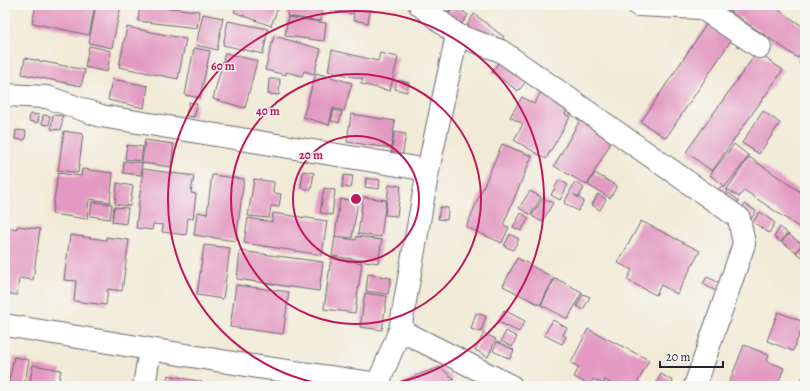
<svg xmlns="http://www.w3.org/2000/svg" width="810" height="391" font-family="Alegreya,serif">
<rect width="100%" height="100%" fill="#f6f6f2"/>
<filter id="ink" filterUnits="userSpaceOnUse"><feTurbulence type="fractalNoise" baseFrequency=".025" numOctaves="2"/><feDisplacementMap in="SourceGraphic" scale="8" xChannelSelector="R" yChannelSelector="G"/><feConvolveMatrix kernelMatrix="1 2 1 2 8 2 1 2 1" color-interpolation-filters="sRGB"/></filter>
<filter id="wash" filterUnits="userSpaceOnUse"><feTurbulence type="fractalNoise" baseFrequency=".012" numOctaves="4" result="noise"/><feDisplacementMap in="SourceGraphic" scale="16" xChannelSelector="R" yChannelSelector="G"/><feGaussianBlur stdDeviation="0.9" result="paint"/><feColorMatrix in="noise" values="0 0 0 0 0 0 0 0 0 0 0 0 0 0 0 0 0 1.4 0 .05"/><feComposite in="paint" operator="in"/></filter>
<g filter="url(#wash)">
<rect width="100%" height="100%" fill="#f1ead6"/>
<g id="blocks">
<path fill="#e399c1" d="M36 5H95L89 35 32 23Z
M96 5H121L112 48 89 43Z
M140 5 199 11 197 28 138 21Z
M223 5H234V7Z
M237 5H279L271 26 234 12Z
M289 5H323L321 21 287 16Z
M331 5H353L352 14 331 10Z
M355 5H371L368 23 353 20Z
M439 5H446L451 9 447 16 436 8Z
M721 5H772L805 28V47L798 58Z
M455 6 468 15 461 25 448 15Z
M203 14 223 18 217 50 196 45Z
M474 14 504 37 497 47 467 25Z
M288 17 326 23 324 41 285 36Z
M228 21 268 29 263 54 223 45Z
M708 22 732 39 666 138 641 122Z
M127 27 186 39 178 79 119 67Z
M274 36 321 49 314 74 304 71 302 76 286 72V75L265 70Z
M89 46 111 51 107 72 85 67Z
M194 48 210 51 200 98 185 95Z
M332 50 378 61 380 53 398 57 390 91 361 84 363 79 328 71Z
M757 52 783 70 712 171 686 152Z
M225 53 257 61 245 108 213 99Z
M805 55V67L799 63Z
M25 58 85 70 81 86 22 74Z
M501 59 528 79 518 91 492 72Z
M316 73 352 83 344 111 333 108 329 125 303 117Z
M112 79 148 86 144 108 108 100Z
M269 79H280L279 95 268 94Z
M397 80 409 83 407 92 395 89Z
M544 87 572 103 565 114 570 117 546 159 514 140 523 124 510 117 522 97 534 104Z
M189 102 197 104 194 117 186 116Z
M334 110 342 112 339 123 331 121Z
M763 111 780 123 759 154 742 143Z
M30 114 39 115 38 123 29 121Z
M351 114 395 121 391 148 347 142Z
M43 115 50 116 49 125 42 124Z
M53 115 63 116 61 130 51 129Z
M580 120 613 139 587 185 554 166Z
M16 130 26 131 25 140 15 139Z
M64 131 83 134 78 173 58 170Z
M394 132 406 134 402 157 391 156Z
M145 140 174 144 171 167 142 163Z
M502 144 532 156 503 225 509 227 502 243 466 227Z
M734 144 749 156 725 187 710 175Z
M127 145 143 147 141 161 125 159Z
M749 157 805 195V228L803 230 744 190 739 197 727 189Z
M124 161 142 163 141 175 123 173Z
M82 169 113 173 110 202 89 199 87 219 52 214 58 173 81 176Z
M143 169 194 176 191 193 196 194 193 219 188 218 186 235 162 232 163 225 153 224 152 230 136 228Z
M303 171 314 173 311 190 301 188Z
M595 173 617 186 610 198 588 185Z
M212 175 244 179 236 241 194 235 197 212 207 214Z
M344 175 353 176 351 188 342 187Z
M366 178 380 180 379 189 365 187Z
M254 179 274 182 273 193 281 194 279 207 271 206 269 218 248 216Z
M559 180 568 185 560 200 551 195Z
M575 182 584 188 579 197 574 195 584 201 578 211 564 203Z
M117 183 133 186 130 206 115 204Z
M389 185 401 186 397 216 385 215Z
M721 186 728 191 720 201 713 196Z
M5 187 10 188 8 201H5Z
M324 188 335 190 332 215 320 213Z
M530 191 541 197 531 215 519 208Z
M729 193 739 201 733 209 723 201Z
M598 194 606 199 600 210 592 205Z
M363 197 386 200 381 237 358 234Z
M543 198 553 203 542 222 532 216Z
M340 199 358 201 352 238 335 236Z
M92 202 112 204 110 219 90 216Z
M745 204 756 211 750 220 739 212Z
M114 207 128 208 126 224 112 222Z
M440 207 448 208 447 220 438 219Z
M760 212 775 223 769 233 753 222Z
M273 213 327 221 322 255 244 243 248 218 272 222Z
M521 213 529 218 521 231 513 227Z
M641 221 700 251 677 294 661 285 656 295 627 280 632 270 618 263Z
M17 226 40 229 33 280 19 278 17 295 5 293V227L17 229Z
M780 227 787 233 781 242 774 237Z
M510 234 519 239 513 250 504 246Z
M788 234 802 244 796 252 782 242Z
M70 235 106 240V237L129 240 122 291 108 289 106 305 74 301 76 281 64 280Z
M356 236 382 240 378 263 332 256 335 237 356 240Z
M803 243 805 245V259L796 253Z
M204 245 230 248 223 299 197 295Z
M240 251 323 262 319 291 237 279Z
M331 258 362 263 355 313 324 309Z
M517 258 554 278 540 305 503 286Z
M368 274 391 278 388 294 366 291Z
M707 277 720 283 716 291 703 284Z
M555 278 582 292 568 319 541 305Z
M236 285 289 292 283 334 230 327Z
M365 293 387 296 382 330 360 327Z
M583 294 590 297 583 310 577 306Z
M504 310 525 321 519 332 498 322Z
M778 312 804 322 793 351 767 341Z
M476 313 486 316 481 332 471 329Z
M553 320 567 328 563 335 566 337 562 344 544 335Z
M588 329 649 360 636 386H616L605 380 603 384 593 379 590 385 574 377 579 367 571 363Z
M506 331 517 337 512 347 501 341Z
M484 333 496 339 488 357 475 350Z
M497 342 514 350 510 359 493 351Z
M744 345 769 355 767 361 784 368 777 386H728Z
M14 357 29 360 24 386H8Z
M33 365 61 370 58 386H29Z
M440 367 454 379 442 386H411L407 379Z
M661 374 673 381 671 386H661L656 384Z
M168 375 202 382 201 386H166Z
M804 375 805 386H799Z
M406 379 409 385 396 386Z"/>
</g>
</g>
<g filter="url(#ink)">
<use href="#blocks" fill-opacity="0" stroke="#6a6871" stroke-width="1"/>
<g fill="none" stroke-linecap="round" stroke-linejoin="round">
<defs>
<path id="street" d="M638 5 702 8 760 47
M457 35 501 51 739 218 744 244 695 386
M5 95 47 97 101 116 428 170
M5 325 252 366 378 384
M400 330 511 386
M144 386 150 349
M377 386 400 330 428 170 457 35 420 5"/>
</defs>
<use href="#street" stroke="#6a6871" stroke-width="24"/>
<use href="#street" stroke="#fff" stroke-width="22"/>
</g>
</g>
<g fill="none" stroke="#c2185b" stroke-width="2">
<circle cx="356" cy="199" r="63"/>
<circle cx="356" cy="199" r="125"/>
<path d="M336 386A188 188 0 1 1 376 386"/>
</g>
<circle cx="356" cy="199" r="6" fill="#c2185b" stroke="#f6f6f2" stroke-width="2"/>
<g font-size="12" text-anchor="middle" font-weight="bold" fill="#c2185b" stroke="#f6f6f2" stroke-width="3" stroke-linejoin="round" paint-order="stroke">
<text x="223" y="70">60 m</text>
<text x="268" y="115">40 m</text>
<text x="311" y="159">20 m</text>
</g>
<rect width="810" height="391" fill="none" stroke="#f6f6f2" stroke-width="20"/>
<path d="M660 361v6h63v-6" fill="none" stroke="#22223b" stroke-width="2"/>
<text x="666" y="361" font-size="12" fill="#22223b" stroke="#f6f6f2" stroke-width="3" paint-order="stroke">20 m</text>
</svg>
